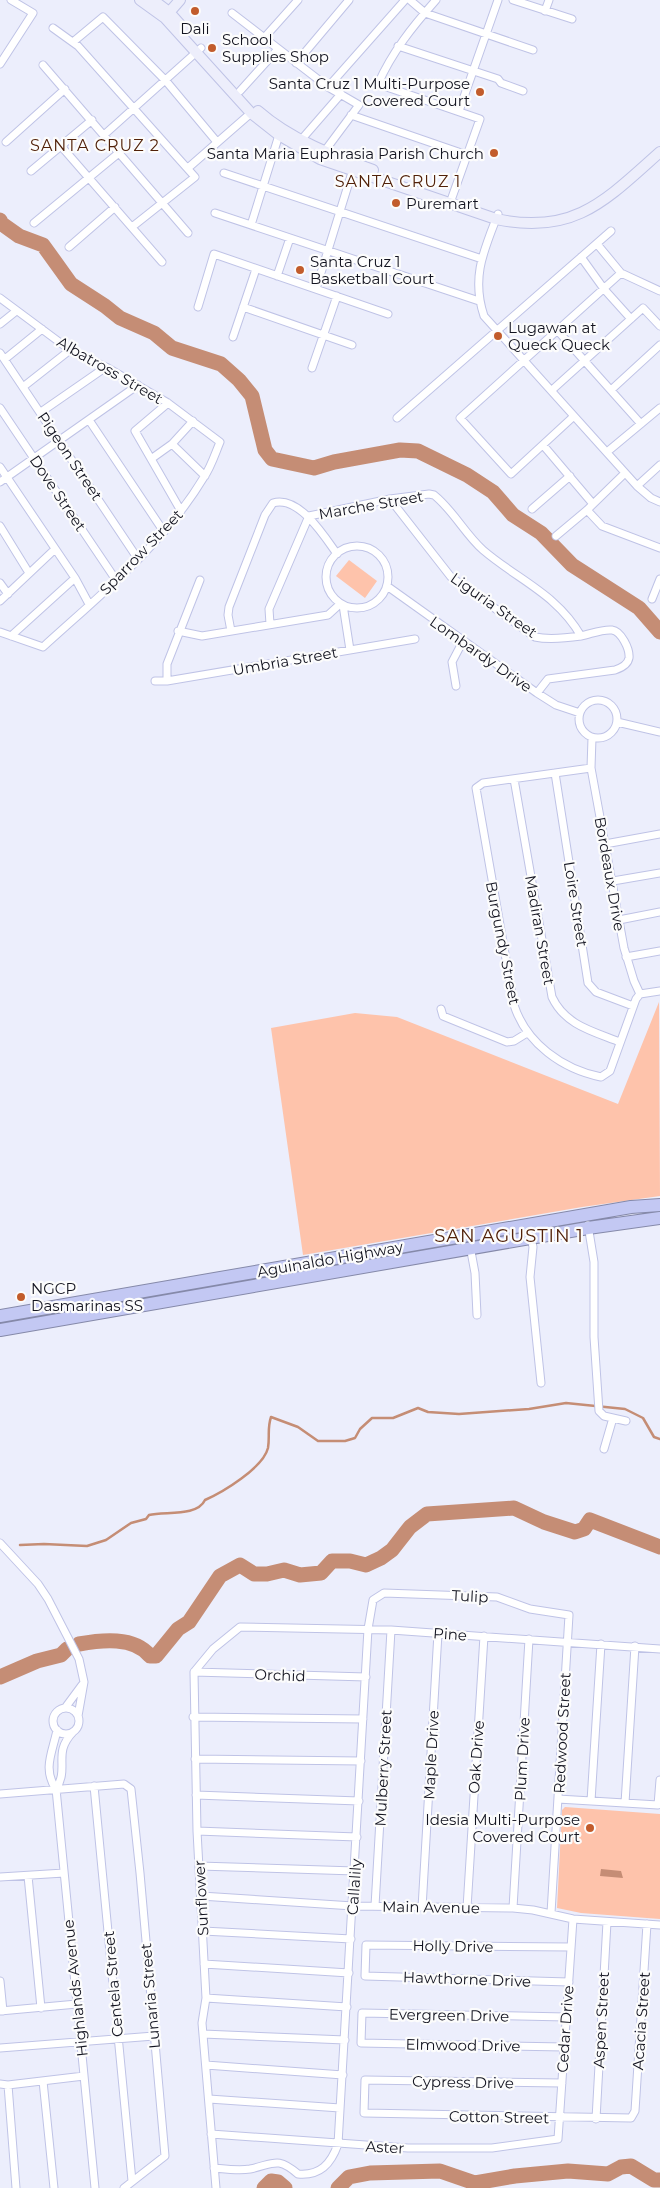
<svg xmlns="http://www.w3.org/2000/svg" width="660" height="2188" font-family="Montserrat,sans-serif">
<rect width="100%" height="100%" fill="#eceefc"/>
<path fill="#fec3ab" d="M349 560 377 581 365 598 336 576Z
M659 1002 660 1196 582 1207 303 1255 271 1028 355 1013 397 1017 618 1104Z
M565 1807 660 1814V1919L581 1913 557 1908 562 1810Z"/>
<path fill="#c58d75" d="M601 1869 621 1871 623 1878 600 1876Z"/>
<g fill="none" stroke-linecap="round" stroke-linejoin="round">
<path stroke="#c58d75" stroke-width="2.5" d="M20 1545 44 1544 87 1546 106 1540 131 1523 146 1519 149 1515C165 1511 197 1517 205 1500 223 1492 263 1468 268 1448 270 1436 267 1429 271 1417L298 1427 318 1441H345L355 1438 360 1429 372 1418H393L418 1408 428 1412 459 1414 529 1409 566 1403 625 1409 643 1418 654 1437 660 1439"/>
<path stroke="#c58d75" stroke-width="15" d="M0 220 2 224 19 236 43 245 71 284 105 306 120 318 154 333 172 348 221 364 239 380 252 396 265 450 272 459 314 468 334 462 400 450 418 451 467 475 493 492 513 515 541 533 572 565 639 608 660 632
M79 1644C101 1640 134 1636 150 1656H156L178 1629 189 1622 220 1576 240 1565 254 1574H267L284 1570 300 1575 321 1573 332 1561H350L366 1565 381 1558 392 1550 410 1527 427 1514 514 1508 544 1522 575 1532 584 1529 590 1520 660 1547
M0 1677 37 1661 61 1655 67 1649
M264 2188 271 2181 278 2182 285 2188
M338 2188 349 2177 370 2173 440 2171 475 2183 515 2176 568 2171 608 2174 621 2167 631 2166 654 2180H660"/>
<defs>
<path id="street" d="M410 0 425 13 533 50
M436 0C413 26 392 52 378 84L480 119 450 203
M513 0 572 19
M545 11 549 0
M232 13 328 87 359 105 324 152
M53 28 78 46 195 177 132 227
M264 38 298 0
M73 42 103 17 166 81 217 142
M398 46 498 79 501 83 523 91
M296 63 349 0
M0 64 33 13 11 0
M43 65 188 233
M328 87 405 0
M240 91 278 49
M459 111 498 0
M351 115 467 155
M105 134 201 48
M301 140 341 94
M6 142 65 89
M61 146 162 262
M188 168 251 113
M31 171 92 120
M224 173 482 259
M215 213 479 301
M498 214C484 250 471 277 484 316L637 486 651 498 660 502
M34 223 120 152
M251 225 279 135
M597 244 621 273 660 291
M69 247 115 207
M581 257 604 289 631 319
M277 276 290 238
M316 289 354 166
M0 298 70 350 106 367 168 403 220 442C215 454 211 467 204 477 164 544 100 595 43 647L0 632
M198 307 214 254 388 314
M243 307 352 345
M0 324 15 312
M557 330 641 424
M233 337 256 269
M0 353 138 559
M5 359 42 329
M312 368 337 296
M23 387 70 350
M552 390 643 308 660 326
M611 390 660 345
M168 403 135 431 181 511
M0 408 116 580
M41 412 106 367
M574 416 511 474 460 418 621 273
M397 418 611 231
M89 420 164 532
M172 444 205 476
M543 445 593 504
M607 452 660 408
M151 459 172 444 193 421
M0 467 75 578 89 604
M0 482 138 385
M637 486 660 465
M390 499 451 577 535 637C549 640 567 638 581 636 591 634 602 629 612 630 621 631 630 649 629 658 628 664 621 668 615 670L548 679 537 693
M532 509 570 476
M587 510 602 526 660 548
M309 516 390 499 429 494 434 495C453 510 465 534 483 550 518 580 557 594 581 636
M0 526 29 573
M556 536 587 510 625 473
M326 577a31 31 0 1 1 62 0a31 31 0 1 1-62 0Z
M0 583 8 594
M387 586 537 693 556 705 580 713
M652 599 660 579
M0 601 54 550
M343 605 350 650
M270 624 269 609 309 516
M178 631 202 636 328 615 340 604
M231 631 228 615 229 607 265 515 273 503C299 495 325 537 337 554
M11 636 75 578
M155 681H167L415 639
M167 681V664L200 580
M456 686 452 662 463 641
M579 719a19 19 0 1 1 38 0a19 19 0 1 1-38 0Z
M617 722 660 732
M592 738 591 768 624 948 634 981 640 994
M591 768 483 783 476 788 514 1005C526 1043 562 1069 601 1077L610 1071 636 999 640 994
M555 773 588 983 596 992 633 1006
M514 779 552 997C565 1025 592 1031 620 1042
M605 844 660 834
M613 881 660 873
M619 920 660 912
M626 957 660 951
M640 994 660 991
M441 1009 443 1016 507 1042 514 1041 527 1033
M528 1224 533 1247 530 1277 541 1383
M588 1225 594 1262V1337L599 1411 604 1416 626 1421
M470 1246 475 1273 477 1315
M604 1449 613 1418
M0 1543 38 1584 48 1599 79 1659 84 1682 78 1716
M194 1672 366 1677
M65 1708 82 1685
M53 1721a13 13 0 1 1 26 0a13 13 0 1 1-26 0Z
M193 1717 363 1719
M57 1730C53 1751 42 1769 56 1789L95 2188
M195 1759 361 1761
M94 1786 132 2181
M56 1789C70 1767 52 1754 73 1732
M0 1794 124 1784 131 1789 140 1873 165 2156 124 2188
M196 1795 359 1801
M558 1799 658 1805 660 1780
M591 1801 601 1644
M625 1803 635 1646
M197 1831 357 1837
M199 1866 355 1871
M28 1876 41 2008
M0 1877 64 1873
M201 1896 353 1906 513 1908 533 1910 573 1919 660 1925
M375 1906 391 1630
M422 1908 438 1633
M467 1908 484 1636
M513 1908 529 1639
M203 1931 351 1939
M204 1964 349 1973
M0 1981 3 2011
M569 1982 365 1976 366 1945 571 1947
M206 1998 347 2007
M0 2011 77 2004
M203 2034 345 2040
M564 2047 361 2043 362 2013 566 2017
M0 2048 154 2036
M206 2065 343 2075
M43 2081 54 2188
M562 2083 365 2080 364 2113 631 2118 635 2111 647 1924
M0 2084 8 2085 84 2076
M8 2085 16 2188
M209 2099 340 2108
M596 2119 607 1922
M211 2134 408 2148H492L558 2139 573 1919
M214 2168C225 2169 239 2171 250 2169 274 2164 277 2156 298 2174 320 2176 331 2164 338 2144L368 1629 373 1600 384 1593 497 1597 530 1609 569 1615 551 1913
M216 2188 202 2023 206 1998 197 1831 194 1672 213 1649 240 1627 391 1630 660 1649"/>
<path id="secondary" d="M140 0 165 18 251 113 279 135 320 159 496 219C574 236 606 200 660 152
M153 0 169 12 185 30
M166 16 180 0
M258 111C291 140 332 155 373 170"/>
<path id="highway" d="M0 1316 631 1207 660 1205
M0 1330 588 1228 660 1218"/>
</defs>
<use href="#street" stroke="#bfc3e6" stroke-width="9"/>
<use href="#secondary" stroke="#bfc3e6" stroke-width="12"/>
<use href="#highway" stroke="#8589a9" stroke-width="14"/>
<use href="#street" stroke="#fff" stroke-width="7"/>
<use href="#secondary" stroke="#edeefb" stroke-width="10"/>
<use href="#highway" stroke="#c3c8f3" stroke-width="12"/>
</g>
<g fill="#c25c2c" stroke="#fcfcfc" stroke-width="2">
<circle cx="195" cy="11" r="5"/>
<circle cx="212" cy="48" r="5"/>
<circle cx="480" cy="92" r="5"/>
<circle cx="494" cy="153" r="5"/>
<circle cx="396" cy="203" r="5"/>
<circle cx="300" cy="270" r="5"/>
<circle cx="498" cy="336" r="5"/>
<circle cx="21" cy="1297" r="5"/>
<circle cx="590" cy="1828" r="5"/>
</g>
<g text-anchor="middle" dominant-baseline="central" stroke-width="4.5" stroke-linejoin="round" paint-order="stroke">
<g font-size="15" fill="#131420" stroke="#fcfcfc" text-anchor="start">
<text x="195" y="28" text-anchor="middle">Dali</text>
<text x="222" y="39">School<tspan x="222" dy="17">Supplies Shop</tspan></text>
<text x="470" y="83" text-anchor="end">Santa Cruz 1 Multi-Purpose<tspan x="470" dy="17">Covered Court</tspan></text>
<text x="484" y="153" text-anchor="end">Santa Maria Euphrasia Parish Church</text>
<text x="406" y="203">Puremart</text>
<text x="310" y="261">Santa Cruz 1<tspan x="310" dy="17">Basketball Court</tspan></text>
<text x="508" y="327">Lugawan at<tspan x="508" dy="17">Queck Queck</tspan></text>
<text x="31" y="1288">NGCP<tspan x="31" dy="17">Dasmarinas SS</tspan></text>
<text x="580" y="1819" text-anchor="end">Idesia Multi-Purpose<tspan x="580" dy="17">Covered Court</tspan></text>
</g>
<g font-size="15" fill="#131420" stroke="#fcfcfc">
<text transform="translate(110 370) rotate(30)">Albatross Street</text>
<text transform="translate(70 456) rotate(56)">Pigeon Street</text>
<text transform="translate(58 493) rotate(56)">Dove Street</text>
<text transform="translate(371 505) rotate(-10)">Marche Street</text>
<text transform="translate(141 552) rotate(-46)">Sparrow Street</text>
<text transform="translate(494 605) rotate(35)">Liguria Street</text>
<text transform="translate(481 654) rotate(35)">Lombardy Drive</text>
<text transform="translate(285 661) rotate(-10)">Umbria Street</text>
<text transform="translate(610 874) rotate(80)">Bordeaux Drive</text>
<text transform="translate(576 904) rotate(81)">Loire Street</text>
<text transform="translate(540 930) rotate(80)">Madiran Street</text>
<text transform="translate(503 943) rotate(79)">Burgundy Street</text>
<text transform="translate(330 1259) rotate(-10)">Aguinaldo Highway</text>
<text transform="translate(470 1596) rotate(3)">Tulip</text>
<text transform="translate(450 1634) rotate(4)">Pine</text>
<text transform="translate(280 1675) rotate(2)">Orchid</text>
<text transform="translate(562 1733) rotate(-87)">Redwood Street</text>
<text transform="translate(431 1755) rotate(-87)">Maple Drive</text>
<text transform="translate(476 1757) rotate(-86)">Oak Drive</text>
<text transform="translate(522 1759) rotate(-87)">Plum Drive</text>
<text transform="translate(383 1768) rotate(-87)">Mulberry Street</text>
<text transform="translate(354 1887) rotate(-86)">Callalily</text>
<text transform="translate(201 1898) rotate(-93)">Sunflower</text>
<text transform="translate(431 1907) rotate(1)">Main Avenue</text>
<text transform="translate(453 1946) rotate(1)">Holly Drive</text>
<text transform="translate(467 1979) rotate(2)">Hawthorne Drive</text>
<text transform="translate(113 1984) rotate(-95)">Centela Street</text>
<text transform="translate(75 1988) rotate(-96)">Highlands Avenue</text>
<text transform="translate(150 1996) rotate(-95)">Lunaria Street</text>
<text transform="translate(449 2015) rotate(1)">Evergreen Drive</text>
<text transform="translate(601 2020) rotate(-87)">Aspen Street</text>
<text transform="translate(641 2021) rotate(-86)">Acacia Street</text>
<text transform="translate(565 2029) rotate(-86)">Cedar Drive</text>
<text transform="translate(463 2045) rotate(1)">Elmwood Drive</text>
<text transform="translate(463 2082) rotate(1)">Cypress Drive</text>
<text transform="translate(499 2117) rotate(1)">Cotton Street</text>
<text transform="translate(385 2147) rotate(3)">Aster</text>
</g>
<g font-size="16" letter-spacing="1" fill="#512109" stroke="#fcfcfc">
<text x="95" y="145">SANTA CRUZ 2</text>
<text x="398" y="181">SANTA CRUZ 1</text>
</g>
<g font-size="18" letter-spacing="1" fill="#512109" stroke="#fcfcfc">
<text x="509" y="1236">SAN AGUSTIN 1</text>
</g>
</g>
</svg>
